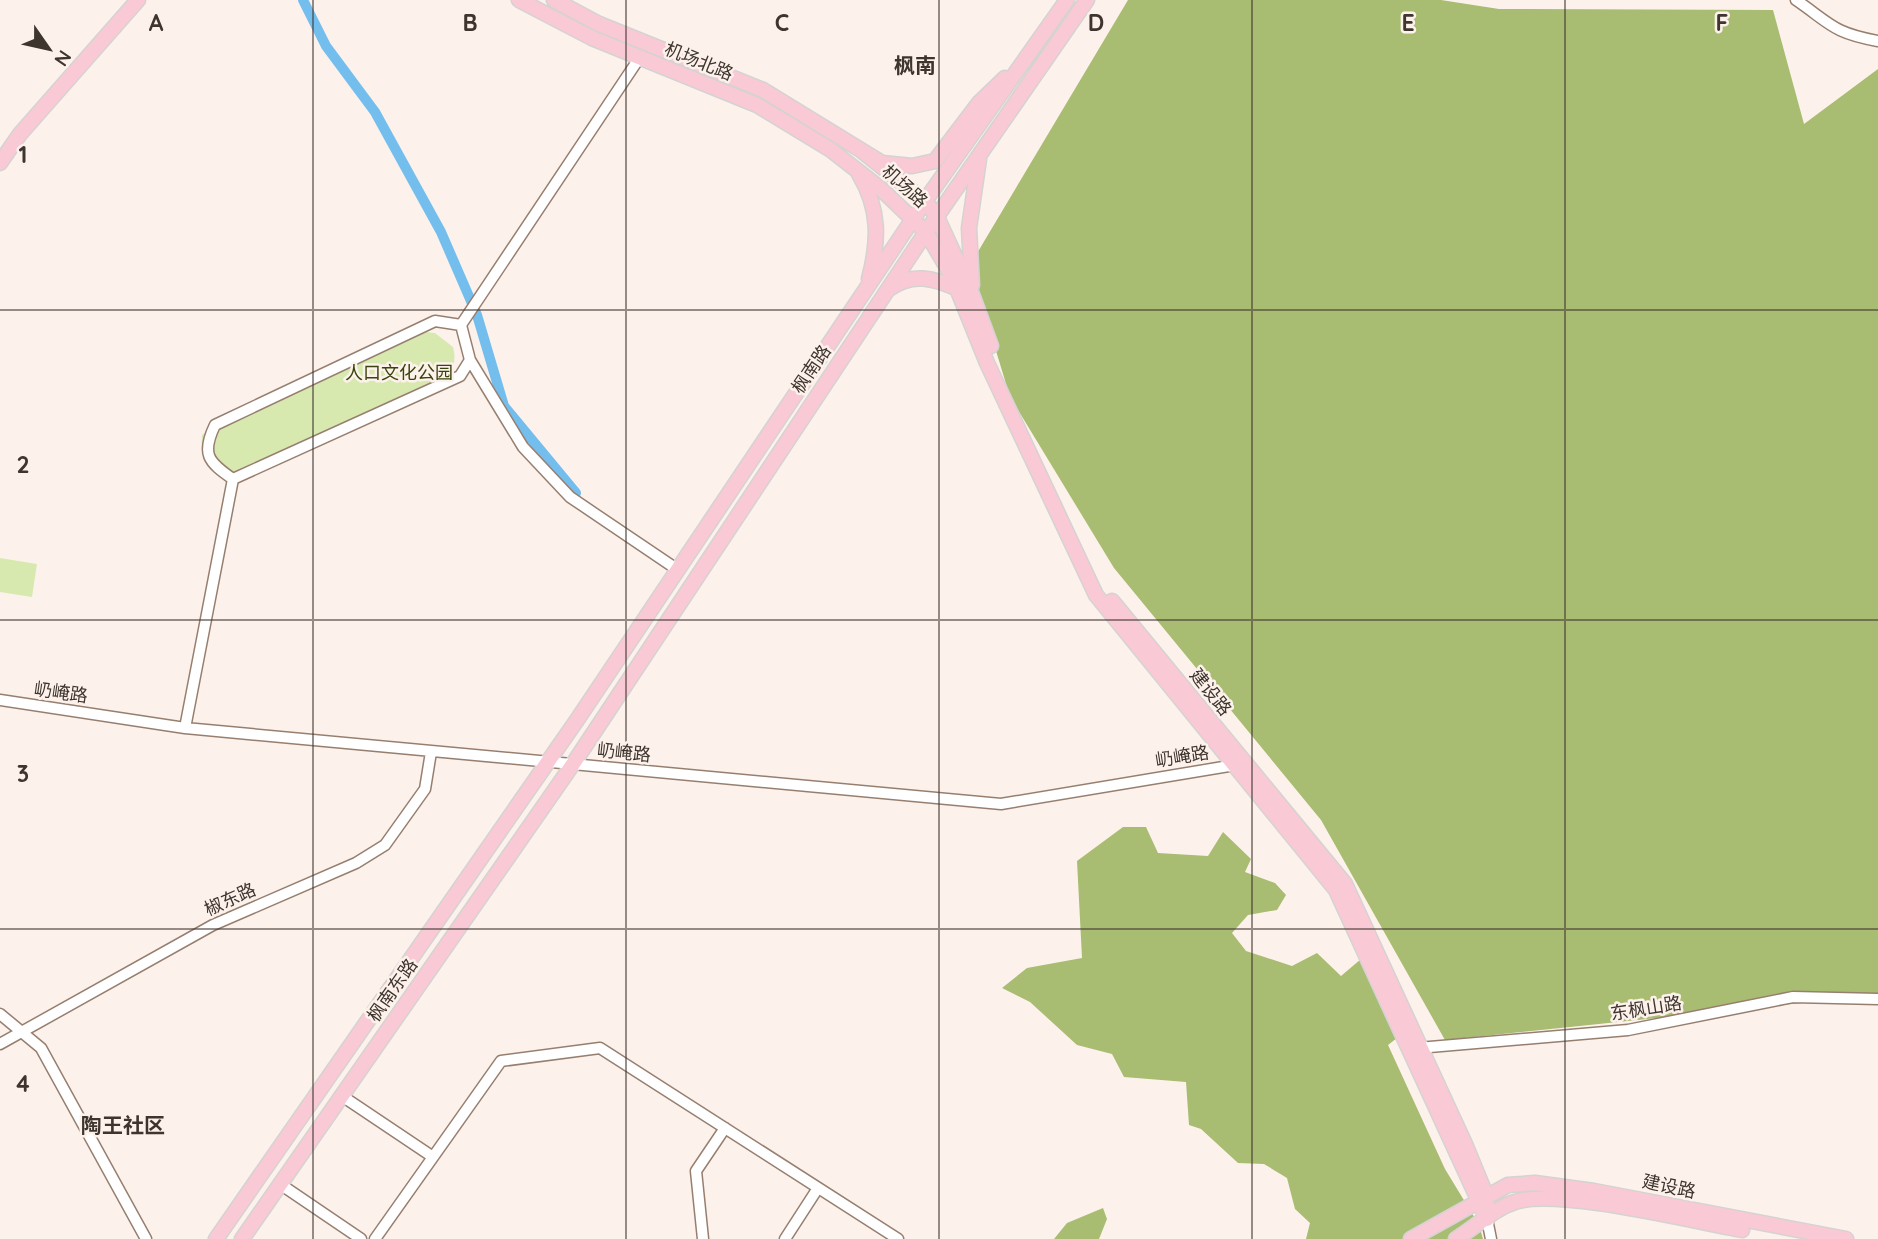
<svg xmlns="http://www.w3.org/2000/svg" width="1878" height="1239" font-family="Quicksand,'Noto Sans SC',sans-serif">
<rect width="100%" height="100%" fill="#fcf2eb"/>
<path fill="#d8e9b0" d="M426 332 435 333 453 347C457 362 453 374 440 382L231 473C206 475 200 458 202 435L211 428Z
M0 558 37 564 32 597 0 592Z"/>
<path fill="#a8bc72" d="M1128 0H1441L1499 9 1773 10 1804 124 1878 69V995L1445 1040 1321 820 1114 568 1010 397 970 265Z
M1123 827H1146L1158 853 1208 856 1223 832 1251 859 1245 872 1275 883 1286 895 1277 910 1248 915 1232 933 1246 951 1292 966 1317 953 1341 976 1361 959 1397 1038 1388 1045 1445 1169 1479 1225 1483 1239H1306L1310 1223 1295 1209 1287 1178 1264 1164 1238 1163 1201 1129 1189 1125 1186 1082 1124 1077 1112 1054 1077 1045 1030 1002 1002 988 1027 968 1082 958 1077 861Z
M1103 1208 1107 1219 1099 1239H1054L1067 1223Z"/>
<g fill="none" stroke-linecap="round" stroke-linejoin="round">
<path stroke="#74beee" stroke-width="10" d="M303 0 326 46 375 112 441 232 477 315 504 406 576 493"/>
<defs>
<path id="minor" d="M1796 0C1831 24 1833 33 1878 41
M470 360 523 447 570 497 678 570
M233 479 460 376 470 360 461 325
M0 700 185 728 1001 804 1241 764
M185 728 233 479C208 462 201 454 215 425L435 321 461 325 640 57
M0 1014 41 1048 146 1239
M0 1044 213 925 356 863 385 845 425 789 431 752
M1418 1048 1628 1030 1793 997 1878 999
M342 1096 433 1157
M280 1184 361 1239
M1487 1219 1491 1239
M375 1239 501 1061 600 1048 898 1239
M703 1239 696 1171 725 1128
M785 1239 818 1188"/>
<path id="major" d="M519 0 592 38 757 105 831 150 881 189 926 232 952 276 987 363 1096 595 1336 890 1487 1219
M554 0 599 24 763 90 882 163 912 166 935 161 979 103 1005 78
M862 151 925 201 937 217 970 289 991 346
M0 163 20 134 138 0
M859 174C880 209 879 241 869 279
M972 285 969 228 979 159
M889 289C912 272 934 278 958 289
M1112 601 1345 884 1465 1144 1486 1195 1487 1215
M216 1239 577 720 925 201 1067 0
M242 1239 573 764 926 232 1087 0
M1411 1239 1508 1185 1535 1183 1594 1191 1846 1239
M1456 1239C1474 1228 1495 1208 1515 1202 1558 1188 1691 1221 1742 1230"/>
</defs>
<use href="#minor" stroke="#977f70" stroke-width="13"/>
<use href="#major" stroke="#d5d3d1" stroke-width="17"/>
<use href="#minor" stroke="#fff" stroke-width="10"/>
<use href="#major" stroke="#f9c9d6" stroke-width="14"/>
</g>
<path fill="none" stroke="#3f352f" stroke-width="2" stroke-opacity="0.55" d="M313 0V1239M626 0V1239M939 0V1239M1252 0V1239M1565 0V1239M0 310H1878M0 620H1878M0 929H1878"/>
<g text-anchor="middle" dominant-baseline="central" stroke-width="5" stroke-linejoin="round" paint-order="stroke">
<g font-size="18" fill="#3f352f" stroke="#fcf2eb">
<text transform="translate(699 61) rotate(22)">机场北路</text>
<text transform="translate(905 186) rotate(42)">机场路</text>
<text transform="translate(811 369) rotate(-56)">枫南路</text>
<text transform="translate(61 692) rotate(8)">屷崦路</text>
<text transform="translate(1211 692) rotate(51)">建设路</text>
<text transform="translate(624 752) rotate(6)">屷崦路</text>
<text transform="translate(1182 756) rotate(-9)">屷崦路</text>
<text transform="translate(230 899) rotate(-24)">椒东路</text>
<text transform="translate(392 990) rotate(-55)">枫南东路</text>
<text transform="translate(1646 1008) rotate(-9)">东枫山路</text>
<text transform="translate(1669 1186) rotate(12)">建设路</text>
</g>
<g font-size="18" fill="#38440c" stroke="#fcf2eb">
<text x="399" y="372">人口文化公园</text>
</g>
<g font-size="21" font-weight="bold" fill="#3f352f" stroke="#fcf2eb">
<text x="915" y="65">枫南</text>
<text x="123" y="1125">陶王社区</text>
</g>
</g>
<g font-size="23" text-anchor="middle" font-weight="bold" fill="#3f352f" stroke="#fcf2eb" stroke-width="5" stroke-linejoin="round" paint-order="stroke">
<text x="156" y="31">A</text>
<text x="470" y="31">B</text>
<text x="782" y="31">C</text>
<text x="1096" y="31">D</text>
<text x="1408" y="31">E</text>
<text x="1722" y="31">F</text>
<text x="23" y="163">1</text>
<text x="23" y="473">2</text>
<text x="23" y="782">3</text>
<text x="23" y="1092">4</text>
</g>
<g transform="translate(49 49) rotate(124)" stroke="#fcf2eb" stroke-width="5" paint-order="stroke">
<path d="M0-5L12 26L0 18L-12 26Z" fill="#3f352f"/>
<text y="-10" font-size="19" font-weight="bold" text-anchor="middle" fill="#3f352f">N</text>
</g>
</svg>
